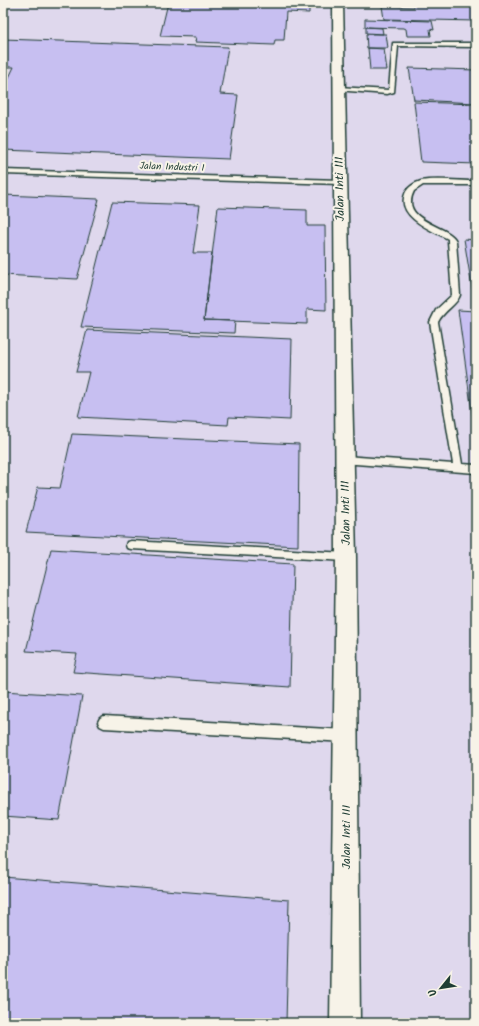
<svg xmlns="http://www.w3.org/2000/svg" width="479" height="1026" font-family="Kalam,sans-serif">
<rect width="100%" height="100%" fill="#e9e3eb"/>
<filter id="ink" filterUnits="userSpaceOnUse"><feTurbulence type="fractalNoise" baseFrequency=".025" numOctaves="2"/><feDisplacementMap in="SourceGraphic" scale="8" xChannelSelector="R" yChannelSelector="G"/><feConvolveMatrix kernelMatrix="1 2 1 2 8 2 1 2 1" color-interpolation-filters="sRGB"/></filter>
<g filter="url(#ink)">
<path fill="#dfd8ed" d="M3 3H476V1023H3Z"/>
<path fill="#c7bff1" stroke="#1f3d34" d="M168 3H309V13L286 12 284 40H275L274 45 195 42 196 37 160 36Z
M367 3H385V6H367Z
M413 3H476V21L384 19 382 6 414 7Z
M365 19 432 21 434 30 430 29 431 36H407L406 29 404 28 365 27Z
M366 27 382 28 383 34 366 33Z
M366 34H386L388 48H367Z
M3 39 228 47 220 94 238 95 229 159 3 150V90L14 67H3Z
M368 48 384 49 387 70H370Z
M409 68 476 70V103L414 100Z
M414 102 476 104V164L421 162Z
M3 195 99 199 77 279 3 275Z
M112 202 200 205 193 253H212L204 320 235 321 234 333 81 327Z
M218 207 307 210V226H325L326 310 307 309V324L204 320Z
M464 239 476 240V306H475Z
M458 310 476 311V427H474Z
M87 330 292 339 290 420 229 417 228 425 78 417 89 372H76Z
M72 434 299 444 298 546 26 532 38 487 60 488Z
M51 549 293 564 290 687 73 672 77 654 26 651Z
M3 691 82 696 59 820 3 816Z
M3 877 289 900 286 1023H3Z"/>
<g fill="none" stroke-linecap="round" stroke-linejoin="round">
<defs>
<path id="lane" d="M393 43H476V47L398 46 394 92 387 94 336 90V88L338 87 389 90Z
M3 170 340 180 344 182 340 184 3 174Z
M476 181V185H423L414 191C398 222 450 225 456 241L460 295C457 305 444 310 438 322L462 464 476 465V473L342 463 340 460 342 457 345 456 453 464 430 322 436 310 452 295 448 241V239C433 231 396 217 405 194 407 188 414 183 421 181 434 178 462 181 476 181Z
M131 541 346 553 350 554 351 557 350 560 346 561 131 549 127 548 126 545 127 542Z
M104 716 346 730 350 732 352 736 350 740 346 742 104 728 100 726 98 722 100 718Z"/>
<path id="street" d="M333 3H343L356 557 360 1023H330L336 557Z"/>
</defs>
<use href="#lane" stroke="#1f3d34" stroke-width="3"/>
<use href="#street" stroke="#1f3d34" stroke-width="3"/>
<use href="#lane" fill="#f7f3e8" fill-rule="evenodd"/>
<use href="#street" fill="#f7f3e8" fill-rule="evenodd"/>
</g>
</g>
<g text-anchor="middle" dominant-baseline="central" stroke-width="4" stroke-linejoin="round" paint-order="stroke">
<g font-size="10" fill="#1f3d34" stroke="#f7f3e8">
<text transform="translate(172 167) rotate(2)">Jalan Industri I</text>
</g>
<g font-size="12" fill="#1f3d34" stroke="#f7f3e8">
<text transform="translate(340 189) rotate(-91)">Jalan Inti III</text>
<text transform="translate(346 513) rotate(-91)">Jalan Inti III</text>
<text transform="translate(346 837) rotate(-90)">Jalan Inti III</text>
</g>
</g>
<rect width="479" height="1026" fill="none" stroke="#f7f3e8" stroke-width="16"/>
<rect x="8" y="8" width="463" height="1010" fill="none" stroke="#1f3d34" stroke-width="1.5" filter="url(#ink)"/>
<g transform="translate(441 988) rotate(240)" stroke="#f7f3e8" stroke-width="3" paint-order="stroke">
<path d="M0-3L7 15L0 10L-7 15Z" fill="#1f3d34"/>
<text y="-6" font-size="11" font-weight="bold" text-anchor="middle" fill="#1f3d34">U</text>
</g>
</svg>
